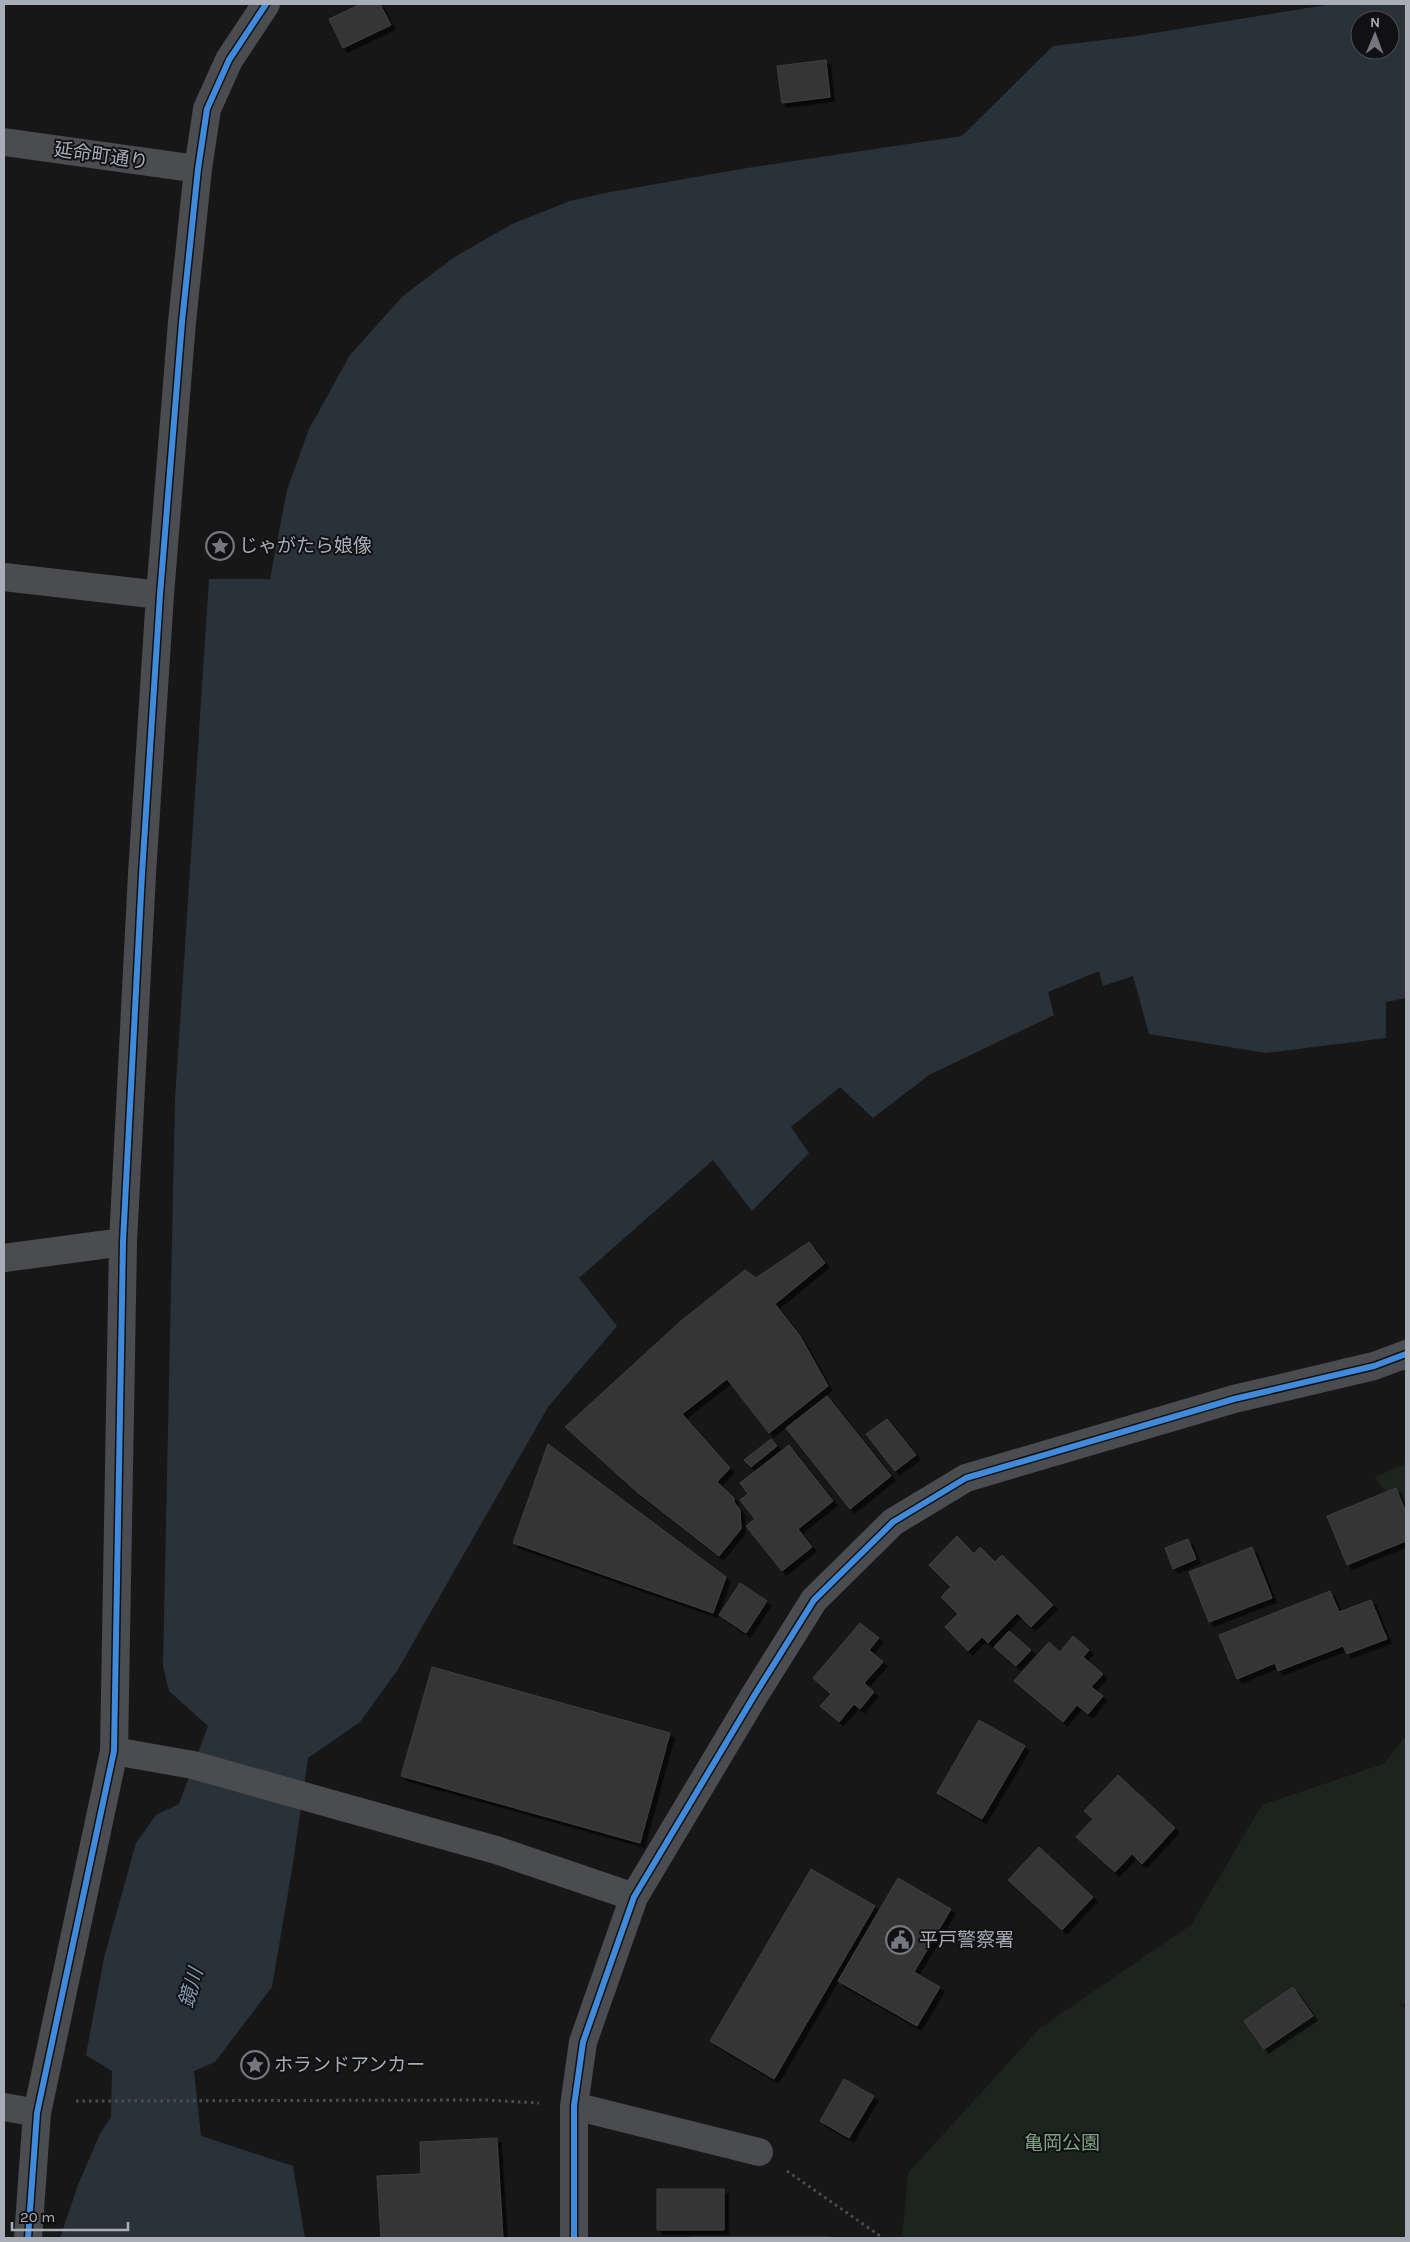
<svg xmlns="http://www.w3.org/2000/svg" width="1410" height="2242" font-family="Karla,'Noto Sans JP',sans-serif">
<defs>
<filter id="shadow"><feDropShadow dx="4.5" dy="4.5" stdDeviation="0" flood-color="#0009"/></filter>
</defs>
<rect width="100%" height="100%" fill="#171717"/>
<path fill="#1d241e" d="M1406 1463V1512L1374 1478Z
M1406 1736V2003L1400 2005 1406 2008V2238H902L908 2173 1040 2028 1191 1925 1262 1805 1383 1764Z"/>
<path fill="#2a3239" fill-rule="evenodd" d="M1332 4H1406V998L1386 1002V1038L1266 1053 1149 1034 1133 976 1103 986 1099 971 1048 992 1054 1015 929 1075 873 1118 840 1087 791 1127 809 1153 752 1211 713 1160 579 1278 617 1326 548 1407 397 1671 360 1722 308 1758 293 1863 272 1987 215 2062 194 2071 201 2136 293 2166 305 2238H60L78 2185 100 2134 111 2117 112 2071 86 2055 104 1958 136 1843 156 1815 179 1804 208 1726 169 1691 163 1666 175 1100 209 579H270L287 490 309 429 350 355 403 296 453 258 512 224 570 201 605 193 741 169 962 136 1053 46 1136 36ZM1360 20H1390V50H1360Z"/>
<path fill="#353536" stroke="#3f4043" filter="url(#shadow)" d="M361 4H380L391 25 343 48 329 19Z
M826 60 830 97 782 103 777 66Z
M809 1242 825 1263 775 1304 800 1336 828 1386 769 1433 727 1379 682 1414 730 1468 717 1482 734 1498V1502L740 1510 741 1529 719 1556 637 1492 565 1427 681 1321 745 1270 756 1278Z
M827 1396 891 1476 850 1509 786 1428Z
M887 1419 916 1455 895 1471 866 1434Z
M771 1439 777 1446 751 1467 744 1460Z
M548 1444 726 1577 713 1613 513 1543Z
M789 1445 833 1501 798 1529 812 1547 782 1571 746 1526 755 1519 740 1500 748 1494 740 1483Z
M1396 1488 1406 1513V1541L1347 1565 1327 1516Z
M957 1536 974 1554 980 1547 995 1562 1002 1555 1053 1605 1031 1627 1017 1613 988 1643 982 1637 968 1651 945 1627 958 1614 941 1597 951 1587 929 1565Z
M1188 1539 1196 1559 1173 1569 1165 1548Z
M1252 1547 1272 1598 1209 1622 1189 1572Z
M740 1583 767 1601 746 1633 719 1615Z
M1330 1591 1339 1612 1371 1600 1387 1639 1347 1654 1343 1646 1278 1671 1275 1663 1237 1679 1219 1635Z
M860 1623 879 1638 869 1650 883 1662 864 1683 874 1692 860 1709 854 1704 839 1722 820 1706 831 1694 813 1678Z
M1009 1631 1031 1650 1016 1666 994 1647Z
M1073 1636 1089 1650 1083 1657 1103 1674 1091 1687 1103 1696 1088 1714 1077 1705 1063 1722 1014 1681 1049 1642 1060 1652Z
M432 1667 670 1733 640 1843 401 1776Z
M979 1720 1025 1746 982 1819 937 1793Z
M1118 1775 1175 1828 1142 1864 1132 1854 1115 1872 1076 1837 1093 1819 1084 1811Z
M1039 1847 1093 1897 1062 1930 1008 1880Z
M811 1869 875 1906 774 2079 710 2041Z
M898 1878 951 1909 914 1972 940 1987 917 2026 838 1981Z
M1293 1987 1313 2016 1264 2049 1244 2021Z
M844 2079 874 2096 849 2138 820 2121Z
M497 2138 503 2238H381L377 2176 421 2174 420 2142Z
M657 2189H724V2230H657Z
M691 2237H829V2238H691Z"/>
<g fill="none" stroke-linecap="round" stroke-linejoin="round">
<path stroke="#4d4e52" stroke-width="3" stroke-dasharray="2.5 4" stroke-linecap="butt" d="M76 2101 487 2100 539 2103
M787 2171 883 2238"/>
<path stroke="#4b4c50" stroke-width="28" d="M4 142 198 169
M4 577 160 595
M4 1258 123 1242
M114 1751 193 1765 496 1850 634 1897
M574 2106 759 2152
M4 2107 37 2113
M28 2238 37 2113 114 1751 123 1242 142 874 160 595 182 322 198 169 207 109 229 60 266 4
M574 2238V2106L583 2042 634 1897 754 1696 814 1600 893 1522 966 1478 1234 1399 1374 1366 1406 1354"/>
<defs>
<path id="cycleway" d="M28 2238 37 2113 114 1751 123 1242 142 874 160 595 182 322 198 169 207 109 229 60 266 4
M574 2238V2106L583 2042 634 1897 754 1696 814 1600 893 1522 966 1478 1234 1399 1374 1366 1406 1354"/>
</defs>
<use href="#cycleway" stroke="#111113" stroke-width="9"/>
<use href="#cycleway" stroke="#408adc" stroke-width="6"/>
</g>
<defs>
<symbol id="sight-ring" viewBox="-11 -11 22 22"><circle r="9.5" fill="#111113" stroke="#757880" stroke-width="1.5"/><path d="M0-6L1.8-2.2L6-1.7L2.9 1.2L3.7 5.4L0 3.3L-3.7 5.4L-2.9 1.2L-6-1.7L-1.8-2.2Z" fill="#757880"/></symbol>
<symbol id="civic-ring" viewBox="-11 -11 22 22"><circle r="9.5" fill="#111113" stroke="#757880" stroke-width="1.5"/><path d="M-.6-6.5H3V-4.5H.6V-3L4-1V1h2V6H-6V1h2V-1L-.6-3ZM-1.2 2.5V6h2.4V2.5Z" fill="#757880"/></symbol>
</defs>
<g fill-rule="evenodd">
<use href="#sight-ring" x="204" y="530" width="32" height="32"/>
<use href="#civic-ring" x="884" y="1924" width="32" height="32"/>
<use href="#sight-ring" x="239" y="2049" width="32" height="32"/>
</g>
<g text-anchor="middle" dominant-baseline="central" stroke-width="4" stroke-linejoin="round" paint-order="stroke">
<g font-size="19" fill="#a8adb8" stroke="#111113">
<text transform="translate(101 156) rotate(8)">延命町通り</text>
</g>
<g font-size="19" fill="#a8adb8" stroke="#111113" text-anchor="start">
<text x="239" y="546">じゃがたら娘像</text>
<text x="919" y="1940">平戸警察署</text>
<text x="274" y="2065">ホランドアンカー</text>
</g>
<g font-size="19" fill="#7fa381" stroke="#111113">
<text x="1062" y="2143">亀岡公園</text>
</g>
<g font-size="20" font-style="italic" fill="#7f9bb3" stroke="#111113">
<text transform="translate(191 1988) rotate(-74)">鏡川</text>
</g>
</g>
<rect width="1410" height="2242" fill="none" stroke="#a8adb8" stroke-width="10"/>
<g transform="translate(1375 35) rotate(1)"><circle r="24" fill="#111113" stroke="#4d4f55"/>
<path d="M0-4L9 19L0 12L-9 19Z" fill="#757880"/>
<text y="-8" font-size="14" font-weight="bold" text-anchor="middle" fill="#a8adb8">N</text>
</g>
<path d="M12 2222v8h116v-8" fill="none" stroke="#a8adb8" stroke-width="2.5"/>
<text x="20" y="2222" font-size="15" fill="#a8adb8" stroke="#111113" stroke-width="4" paint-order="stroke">20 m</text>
</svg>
